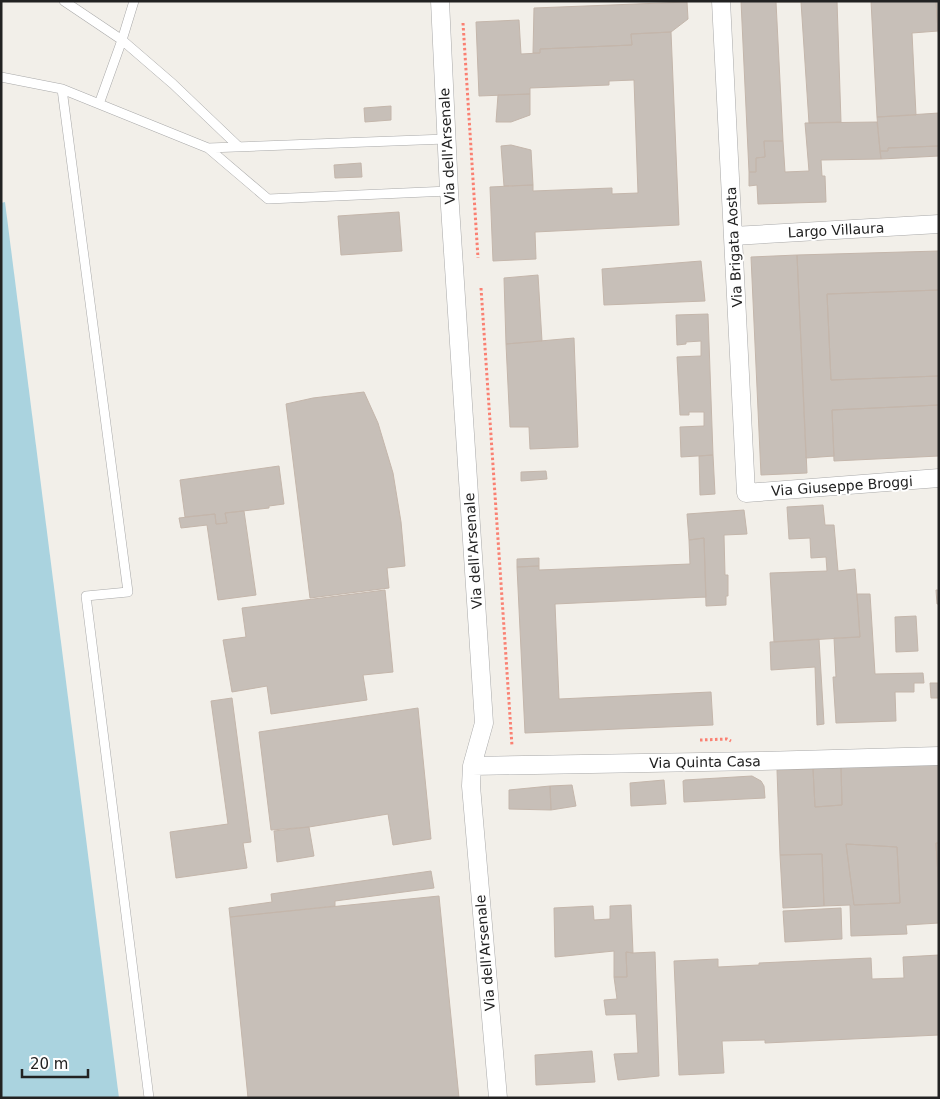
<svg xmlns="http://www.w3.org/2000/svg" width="940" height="1099" font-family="'DejaVu Sans',sans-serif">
<rect width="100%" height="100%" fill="#f2efe9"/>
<path fill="#aad3df" d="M5 202 119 1098H1V203Z"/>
<path fill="#c7bfb8" stroke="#c4b6ab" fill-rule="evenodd" d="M741 1H837L841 122 809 123 801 2H776L783 141H764L765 157 756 158V172H749Z
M871 1H936L938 31 912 33 916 115 877 117Z
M936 1H939V36L938 31Z
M687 2 688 19 671 32 631 34 632 45 540 49V53H533L534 8Z
M519 20 521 54 540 53V49L632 45 631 34 671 32 679 225 535 232 536 259 493 261 490 187 533 185V191L612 188V194L638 193 634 80 609 81V85L530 88V94L479 96 476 22Z
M530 94V115L511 122H496L498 95Z
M391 106V120L365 122 364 108Z
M939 113V146L888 148V151H880L877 117Z
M877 122 881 159 821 160 822 176H825L826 202 758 204 757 185 749 186V172H756V158L765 157 764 141H783L785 172 809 171 805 123Z
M511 145 531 150 533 185 504 186 501 146Z
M939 146V156L881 159 880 151H888V148Z
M361 163 362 177 335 178 334 165Z
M399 212 402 251 341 255 338 216Z
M939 251V290L827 294 831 380 939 376V405L832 410 834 456 806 458 797 255Z
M797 255 807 473 761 475 751 257Z
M701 261 705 301 604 305 602 269Z
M538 275 542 341 506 344 504 278Z
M939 290V376L831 380 827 294Z
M708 314 713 455 681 457 680 427 704 426V412H689V415H680L677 357 701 356V341L686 342V344L677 345 676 315Z
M574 338 578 447 530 449 529 427H510L506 344Z
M364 392 378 423 393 473 401 522 405 566 387 568 389 588 310 598 286 404 313 398Z
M939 405V456L834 461 832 410Z
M713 455 715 494 700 495 699 456Z
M279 466 284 504 269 506V508L225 513 227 523 216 524 215 514 185 517 180 480Z
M546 471 547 479 521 481V472Z
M823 505 825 525H834L838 571 855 569 860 637 774 642 770 573 827 571 826 557 811 558 810 538 789 539 787 507Z
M744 510 747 534 724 535 725 575H728V596H726V605L706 606 704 538 689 540 687 514Z
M244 511 256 595 218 600 207 525 181 528 179 518 215 514 216 524 227 523 225 513Z
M704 538 706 597 555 604 559 699 711 692 713 725 525 733 517 567 539 566V570L690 564 689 540Z
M539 558V566L517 567V559Z
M385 590 393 672 363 675 367 700 271 714 267 686 232 692 223 640 246 637 242 608Z
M936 590H939V604H937Z
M857 594H870L875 674 923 673 924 683H914V692H895L896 721 836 723 833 677H836L834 638 860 637Z
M916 616 918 651 896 652 895 617Z
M819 639 824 724 817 725 815 667 771 670 770 642Z
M930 683H939V698H931Z
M232 698 251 842 243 843 247 868 176 878 170 832 228 824 211 701Z
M418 708 431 839 393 845 388 814 309 827 271 830 259 732Z
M939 763V843H936L939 892V923L906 925 907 934 851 936 850 905 824 906 822 854 780 855 777 770 813 769 815 807 842 805 841 767ZM846 844 897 847 900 903 854 905Z
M841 767 842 805 815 807 813 769Z
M752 776 761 781 764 786 765 798 684 802 683 781 685 780Z
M664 780 666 804 631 806 630 783Z
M572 785 576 806 551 810 550 786Z
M550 786 551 810 509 809V790Z
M309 827 314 856 277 862 274 831Z
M936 843H939V892Z
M846 844 897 847 900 903 854 905Z
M822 854 824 906 783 908 780 855Z
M431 871 434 888 335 901V906L230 917 229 908 272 902 271 894Z
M439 896 459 1098H248L230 917Z
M631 905 633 953 626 952 627 977H614V951L555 957 554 908 593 906 594 920 610 919V906Z
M841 908 842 939 785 942 783 911Z
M626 952 633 953 655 952 659 1076 618 1080 614 1054 638 1053 636 1014 606 1015 604 1000 617 999 614 977H627Z
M939 955V1035L765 1043V1040L722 1041 724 1073 679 1075 674 961 718 959V967L759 965V963L871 958 872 979 904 978 903 957Z
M592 1051 595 1082 536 1085 535 1055Z"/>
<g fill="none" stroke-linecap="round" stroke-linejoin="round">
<defs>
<path id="lane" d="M64 1 122 40 173 84 239 147
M1 77 62 89 208 148 268 199 449 191
M62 89 128 592 86 596 149 1098
M99 104 122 40 134 1
M208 148 446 139"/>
<path id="street" d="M440 1 449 191 484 723 472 766 471 786 498 1098
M721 1 746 493 939 478
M733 236 939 224
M472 766 760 761 939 756"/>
</defs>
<use href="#lane" stroke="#a9a9a9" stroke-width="10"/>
<use href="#street" stroke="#a9a9a9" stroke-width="19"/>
<path stroke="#fa8072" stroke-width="3" stroke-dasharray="2.5 2.5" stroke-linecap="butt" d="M463 23 478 258
M481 288 512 746
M700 740 727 739 731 741"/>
<use href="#lane" stroke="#fff" stroke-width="9"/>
<use href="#street" stroke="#fff" stroke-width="18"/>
</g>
<g text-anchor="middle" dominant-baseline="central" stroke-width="4" stroke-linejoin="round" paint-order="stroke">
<g font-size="14" fill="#222" stroke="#fff">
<text transform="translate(447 146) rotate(-93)">Via dell'Arsenale</text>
<text transform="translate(836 230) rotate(-3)">Largo Villaura</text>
<text transform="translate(734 247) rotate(-93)">Via Brigata Aosta</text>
<text transform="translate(842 486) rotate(-4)">Via Giuseppe Broggi</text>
<text transform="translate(473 551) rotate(-94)">Via dell'Arsenale</text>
<text transform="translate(705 762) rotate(-1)">Via Quinta Casa</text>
<text transform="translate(485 953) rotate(-95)">Via dell'Arsenale</text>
</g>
</g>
<rect width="940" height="1099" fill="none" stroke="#222222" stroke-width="5"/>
<path d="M22 1069v8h66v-8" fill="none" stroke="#222222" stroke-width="2.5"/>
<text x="30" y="1069" font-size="15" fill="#222222" stroke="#ffffff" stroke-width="4" paint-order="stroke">20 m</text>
</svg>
